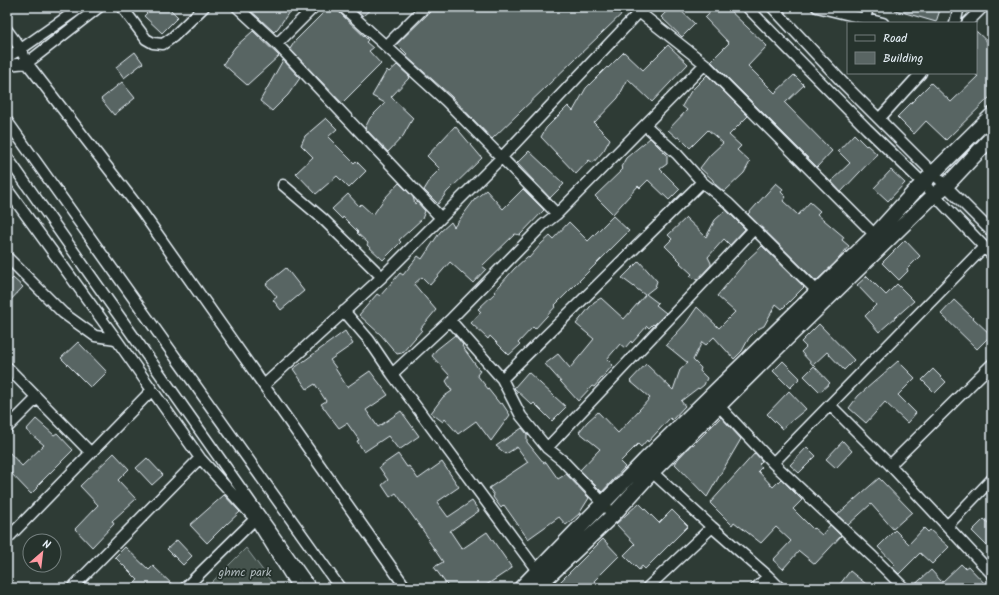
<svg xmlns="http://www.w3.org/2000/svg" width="999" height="595" font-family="Kalam,sans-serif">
<rect width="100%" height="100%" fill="#2e3b35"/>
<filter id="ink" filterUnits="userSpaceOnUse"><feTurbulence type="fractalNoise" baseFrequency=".025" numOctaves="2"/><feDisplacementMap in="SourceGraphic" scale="8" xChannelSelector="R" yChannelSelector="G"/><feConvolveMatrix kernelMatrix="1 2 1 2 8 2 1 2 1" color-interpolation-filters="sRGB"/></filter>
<g filter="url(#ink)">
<path fill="#45524e" stroke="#96a2a3" d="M246 548 276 588H206Z"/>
<path fill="#596563" stroke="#e8f1f8" d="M142 7H168L178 17 162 33 144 16 147 13Z
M247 7H284L289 12 278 28 274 32Z
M329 7H337L339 12 368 40 366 42 373 48 369 51 381 64 342 103 290 49 295 41Z
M353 7H373L363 16Z
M431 7H629L492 139 451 96 406 56 407 54 397 44 430 12Z
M671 7H677L695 24 682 37 661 17Z
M716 7H726L767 46 748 66 775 93 794 75 804 85 785 103 832 151 817 167 711 61 729 43 705 18Z
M895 7H941L936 22 895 10Z
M253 31 279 56 247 85 223 64 235 47Z
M976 31 992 46V95L946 140 926 121 914 134 897 117 931 83 951 102 978 76 976 75Z
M668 45 688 64 652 102 628 79 618 98 594 123 610 139 604 150 593 163 589 160 576 174 541 137 546 128 568 106 573 111 586 88 607 67 608 68 624 52 643 70Z
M135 52 143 63 124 78 116 67Z
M283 60 300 78 288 95 272 111 260 101Z
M397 65 410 77 391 97 413 118 403 136 388 152 365 128 370 118 385 103 372 96 387 70 389 72Z
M707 75 748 116 729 135 741 146 737 150 750 162 744 173 724 192 716 185 713 181V180L700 168 710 155 723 143 708 130 690 148 679 137 677 138 668 130 687 110 682 106 691 91Z
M122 82 135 98 114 115 101 99Z
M326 118 337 129 328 137 354 163 356 161 366 171 349 188 337 176 316 194 296 173 313 157 301 145 305 136Z
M455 126 482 158 447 192 438 204 424 190 432 177 440 169 427 156Z
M854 134 866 146 867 145 877 154 841 192 831 181 850 163 838 151Z
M650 138 667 155V164L660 169 680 189 669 200 648 180 640 188 638 186 613 214 595 196 623 169 621 167 626 158Z
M529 151 564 184 550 198 517 163Z
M891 170 905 183 888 201 874 188Z
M399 183 413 197 415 204 417 202 425 211 422 219 399 240 401 242 383 260 367 245 368 243 357 233 358 232 343 217 342 219 332 209 348 194 359 206 361 204 373 215 384 199Z
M776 183 783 189 781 192 786 197 783 201 798 215 810 202 820 211 817 214 844 237 842 240 849 246 835 263 816 281 748 214Z
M523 189 544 210 520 235 515 234 482 266 486 269 473 283 450 262 430 285 422 277 414 284 436 310 421 328 422 330 402 353 397 354 381 335 359 315 377 294 380 296 400 273 403 275 418 256 422 259 440 232 451 222 454 227 475 199 486 190 503 209Z
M726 210 745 229 730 245 724 239 708 257 711 263V265L697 280 690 276 692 274 680 263 681 262 665 246 672 239 668 235 686 218 706 237 715 220Z
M613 216 629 231 555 305 556 306 535 329 533 327 518 343 520 345 509 355 490 336 488 339 471 323 481 312 478 309 495 293 494 292 514 269 527 257 529 258 541 244 550 236 553 239 569 222 588 241Z
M905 240 920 256 907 269 908 271 899 280 882 263Z
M762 246 804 287 782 309 776 304 764 326 758 329 749 338 742 351 734 359 714 337 706 345 702 342 693 360 701 368 700 371 707 378 704 385 699 389 698 388 681 401 685 406 672 420 670 418 648 442 647 440 641 447 638 444 620 462 625 467 602 492 580 470 600 449 579 432 587 422 598 412 618 433 650 398 630 381 646 364 673 390 680 370 688 363 666 345 686 323 697 307 719 328 735 312 717 296 748 259Z
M639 261 657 281 655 287 646 294 658 303 656 305 666 313 654 325 653 324 649 328 647 326 632 343 631 341 625 348 620 344 607 359 613 365 594 387 592 386 578 401 545 364 558 354 570 368 594 339 576 324 594 302 601 298 624 319 645 295 622 278Z
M286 268 304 291 281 310 273 300 277 297 266 284Z
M867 276 886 295 897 284 914 301 879 332 865 316 876 305 857 285Z
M13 278 23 287 7 304V284Z
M954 300 991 335 977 349 941 314Z
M819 324 854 360 844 370 827 352 813 365 801 352 806 347 801 342Z
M345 331 353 344 330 360 336 368H335L347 387 370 371 380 384 388 395 366 410 378 427 401 411 419 436 399 450 388 436 364 452 357 441 359 440 347 423 339 428 329 415 321 404 326 401 315 384 307 389 293 369Z
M455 335 463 345 462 346 480 371 477 375 500 404 502 403 510 415 491 441 476 421 458 434 445 419 443 422 431 413 443 397 452 391 446 381 450 376 432 356 436 350Z
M78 342 107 372 91 388 61 358Z
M783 361 800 378 790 388 773 371Z
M898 361 915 378 898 395 916 413 907 423 885 402 866 423 849 408 858 396Z
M814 366 830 383 820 392 804 376Z
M933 369 946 382 935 393 922 380Z
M528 372 566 407 552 421 534 403 532 405 514 388Z
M789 391 806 409 782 429 767 414Z
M721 417 741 439 707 497 675 464 678 459 692 444 693 445Z
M36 419 54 435 57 433 73 450 38 485 39 486 31 494 7 469V450L22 466 44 445 26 430Z
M522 428 527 434V442L544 463 546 462 558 479 566 474 589 498 579 514 566 525 559 517 528 539 504 505 501 508 493 497 494 495 489 488 528 462 517 447 506 454 496 446Z
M843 441 852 451 836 468 826 459Z
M807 447 816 456 799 473 790 465Z
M114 453 129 469 118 480 136 499 112 521 114 524 92 547 75 529 98 505 80 486Z
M755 453 762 461 759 464 762 467 758 471 773 487 781 479 802 500 793 509 813 529 814 528 822 535 830 525 841 536 815 564 799 551 783 569 773 560 791 541 776 527 761 543 734 522 732 525 710 503Z
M398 454 407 467 409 466 418 479 442 462 459 487 437 502 448 517 472 501 479 511 450 531 462 549 487 532 512 568 482 588H449L434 567 443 562 428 540 429 539 396 493 390 497 382 485 388 480 379 467Z
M147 458 163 475 152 485 136 468Z
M879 478 912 512 893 529 871 504 848 525 837 515Z
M224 495 240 512 227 524V523L207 543 190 525Z
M639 503 659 523 672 510 688 526 645 569 642 566 639 570 624 555 635 544 616 524Z
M984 519 992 526V551L972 531Z
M924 528 928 532 930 530 949 547 932 564 920 553 899 574 893 568 895 565 878 547 895 530 909 544Z
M603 539 619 556 594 581 600 588H554Z
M177 540 192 556 183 565 167 549Z
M125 547 149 570 153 566 176 588H129L138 580 115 557Z
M961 564 965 568 968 566 989 588H911L931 570 942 582Z
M850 571 871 588H837Z"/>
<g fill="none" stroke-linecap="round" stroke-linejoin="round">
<defs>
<path id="street" d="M122 7 146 39 153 43 163 44 173 37 204 7
M237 7 277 44 441 218
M343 7 446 101 557 214
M747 7 867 129 924 184 992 255
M772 7 845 85 992 232
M817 7 883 23
M639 12 705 64 875 235
M865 19 868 7
M955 23 959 7
M967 23 983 7
M7 30 21 49 27 63 142 212 406 588
M277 44 314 7
M386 46 425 7
M7 57 21 49 81 7
M7 65 27 63 99 7
M879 119 921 73
M7 121 340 588
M985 122 992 129
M645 125 677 154 702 182 729 204 817 291
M7 157 311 588
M283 185 323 219 382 277
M7 189 116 339 200 458 255 519 298 588
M7 257 63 313 95 336 116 339
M344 311 369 340 392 374 538 572
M450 320 502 379 521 416 547 448 562 460 604 504 613 515
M7 367 91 453
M392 374 450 320 543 225 557 214 705 64
M502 379 702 182
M264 385 382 277 502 157 644 7
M713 404 719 406 773 463
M830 405 890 465 992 574
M7 428 36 399
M547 448 754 229
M890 465 992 364
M650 467 652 472 712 527 768 576 780 588
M947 526 992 479
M7 539 151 391
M72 588 200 458
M185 588 255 519
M647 588 712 527
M756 588 768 576
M904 588 873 557 773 463 984 247"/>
<path id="secondary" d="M521 588 645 460 875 235 914 192 992 115
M536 588 613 515 652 472 776 349 934 195 946 186 992 137"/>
</defs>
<use href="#street" stroke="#e8f1f8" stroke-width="13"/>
<use href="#secondary" stroke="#e8f1f8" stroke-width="17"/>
<use href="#street" stroke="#26332d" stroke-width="10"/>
<use href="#secondary" stroke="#26332d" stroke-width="14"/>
</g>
</g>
<g text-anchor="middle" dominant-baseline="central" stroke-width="3.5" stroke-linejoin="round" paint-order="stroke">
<g font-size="12" fill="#afb9bc" stroke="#26332d">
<text x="245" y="572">ghmc park</text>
</g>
</g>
<rect width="999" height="595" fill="none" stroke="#26332d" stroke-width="24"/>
<rect x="12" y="12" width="975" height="571" fill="none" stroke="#e8f1f8" stroke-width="1.5" filter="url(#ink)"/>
<rect x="847" y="22" width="130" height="52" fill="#26332d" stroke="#747f7e"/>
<rect x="855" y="35" width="20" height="6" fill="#26332d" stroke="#747f7e"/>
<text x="883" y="42" font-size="12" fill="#e8f1f8">Road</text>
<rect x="855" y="52" width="20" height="12" fill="#596563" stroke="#747f7e"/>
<text x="883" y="62" font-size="12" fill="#e8f1f8">Building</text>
<g transform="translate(42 553) rotate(28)"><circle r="19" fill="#26332d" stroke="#747f7e"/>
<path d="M0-3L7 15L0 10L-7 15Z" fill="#ff9aa2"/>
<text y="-6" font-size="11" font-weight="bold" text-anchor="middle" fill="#e8f1f8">N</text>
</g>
</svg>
